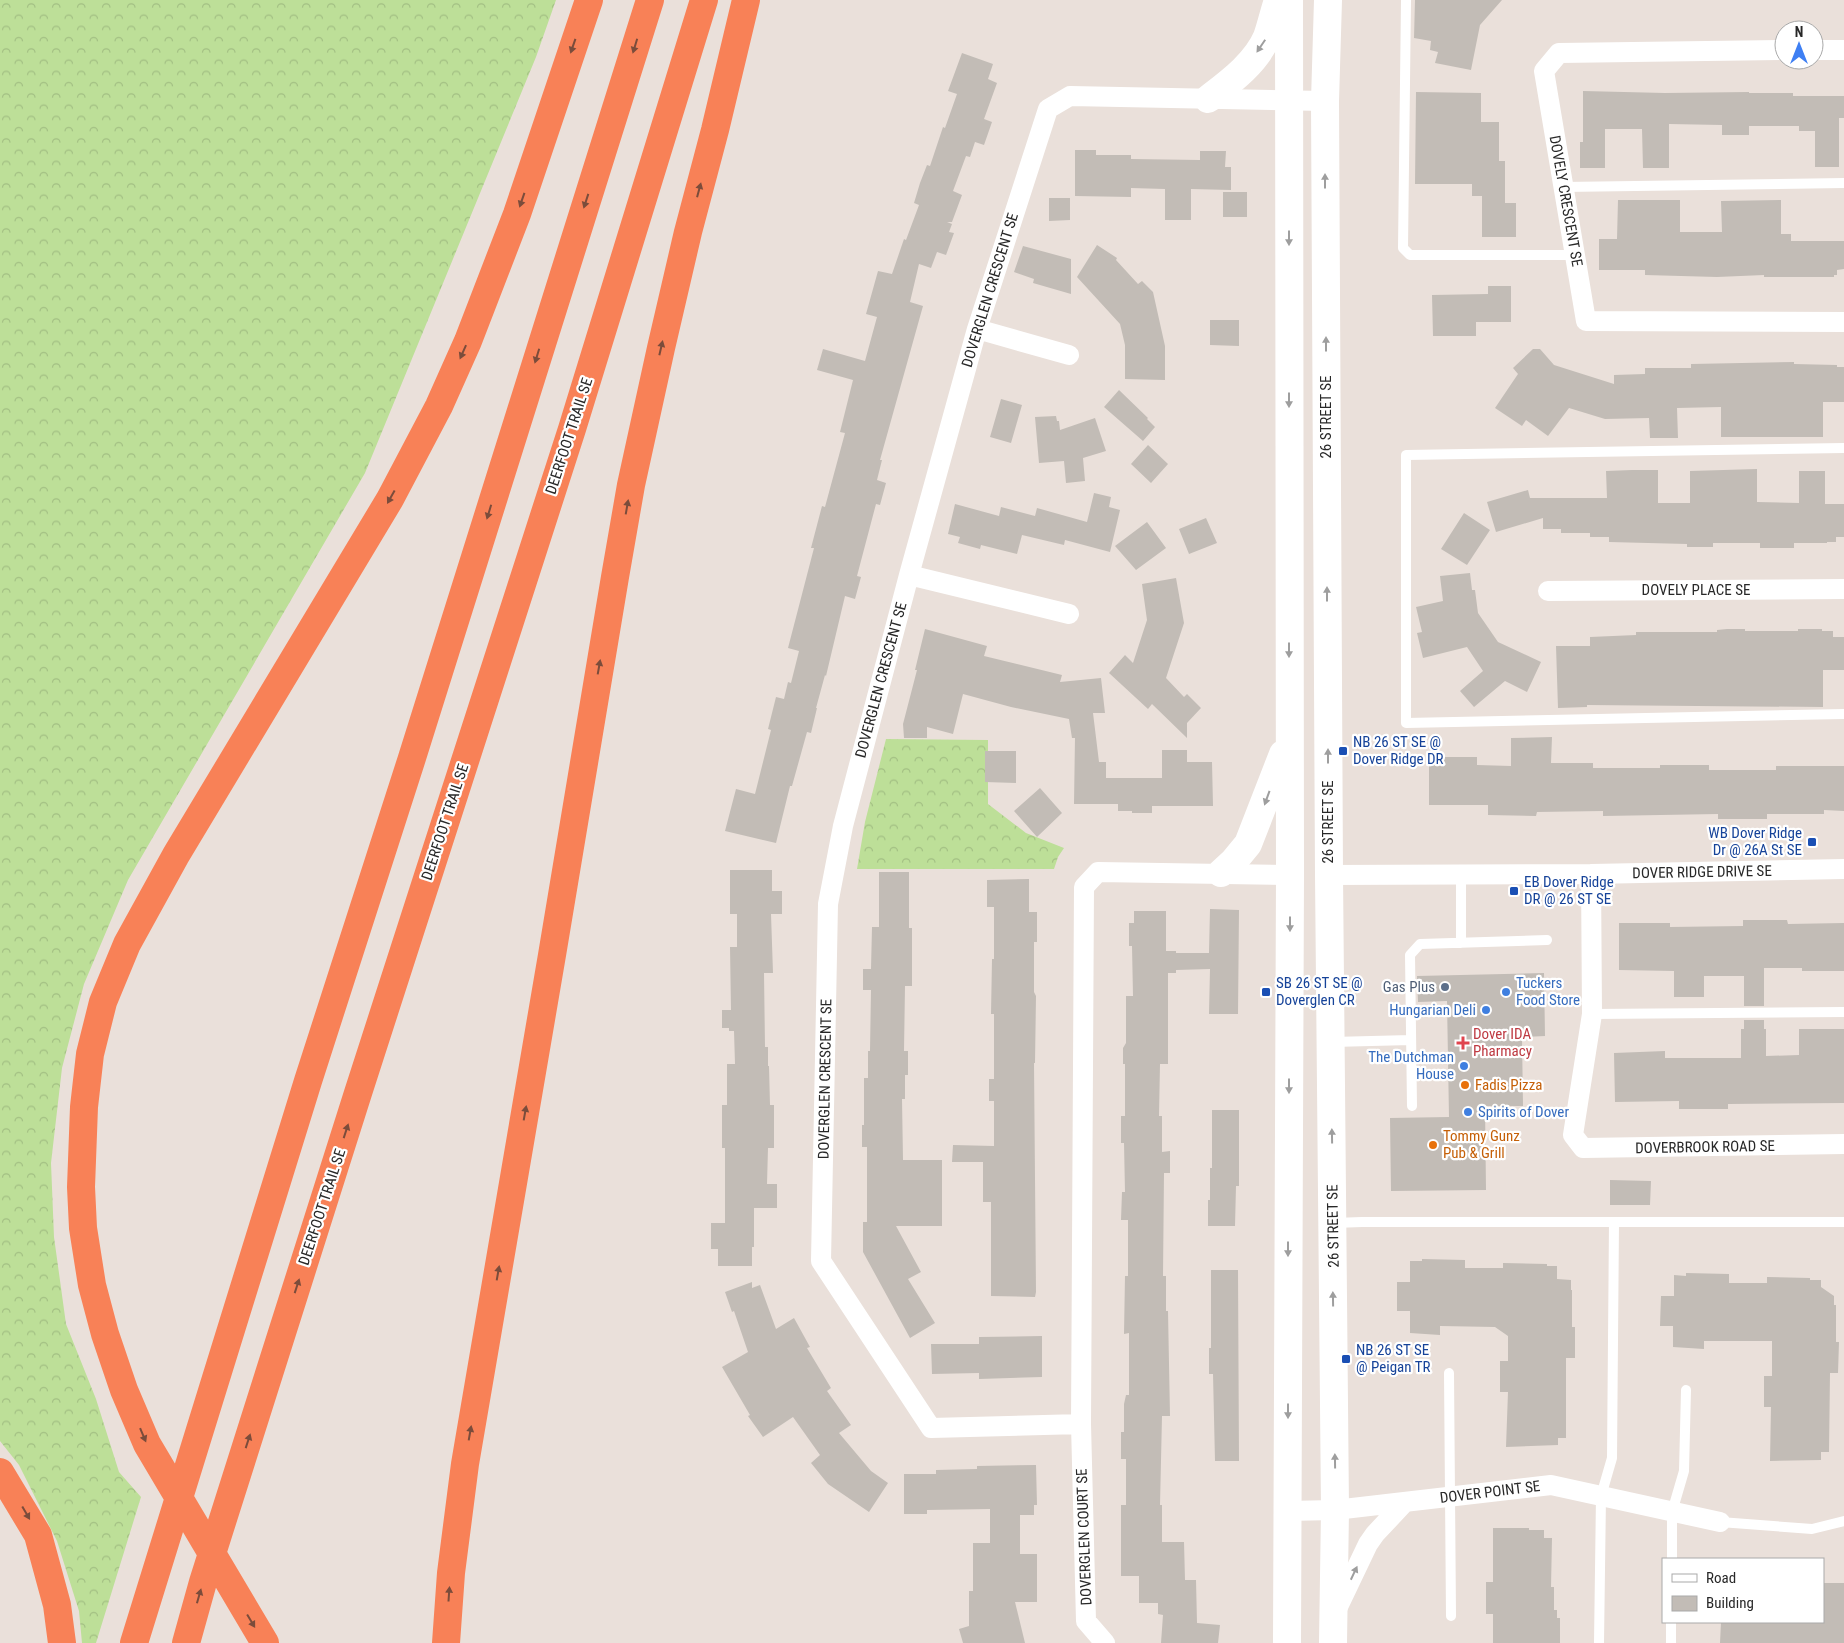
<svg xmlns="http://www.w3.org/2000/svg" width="1844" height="1643" font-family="'Roboto Condensed',sans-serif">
<defs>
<pattern id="forest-crowns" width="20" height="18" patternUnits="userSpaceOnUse" patternTransform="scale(1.25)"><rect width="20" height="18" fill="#bddf98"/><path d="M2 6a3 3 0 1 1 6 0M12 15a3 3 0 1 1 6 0" fill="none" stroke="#a2bf83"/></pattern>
</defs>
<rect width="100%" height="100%" fill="#eae0da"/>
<path fill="url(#forest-crowns)" d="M0 0H556L536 57 365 473 128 880 84 984 62 1068 51 1163 54 1237 66 1324 96 1399 119 1472 141 1497 96 1643H82L79 1611 57 1541 19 1465 0 1441Z
M886 739 988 740V804L1026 833 1064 848 1058 857 1054 869H857L865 822Z"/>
<path fill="#c2bcb6" d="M1415 0H1502L1480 25 1471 70 1435 63 1438 52 1430 50 1431 41 1414 38Z
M962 53 993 64 988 79 997 83 984 119 992 122 984 145 975 142 970 157 966 156 953 191 962 195 952 222H947L952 224 949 232 954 233 946 255 937 252 931 268 919 264 910 302 923 306 880 460H882L877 480 886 483 880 505 876 504 857 576 861 577 855 599 845 596 826 676 825 675 816 708H817L811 733 807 732 792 786H790L776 843 725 831 736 789 755 794 771 730 768 729 776 697 784 699 788 682 791 683 799 651 788 648 814 548H811L822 506 825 507 845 433 840 432 853 380 817 370 823 349 865 361 877 317 866 314 878 271 892 274 904 239 906 240 919 205 914 203 920 183 927 165 930 166 943 127 945 128 957 94 948 91Z
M1583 91 1665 93 1749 92V93H1793V96H1844V118H1839V167H1815V131H1799V126H1749V135H1722V125L1669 124V168H1643L1642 129H1605V168H1580V142H1583Z
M1416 92 1481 93V122H1499V161H1505V203H1516V237H1482V196H1472V184H1415Z
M1075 150H1096V155H1131V159L1200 160V151H1226L1225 167H1231V190L1191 189V220H1165V189L1131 188V197L1075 196Z
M1223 192H1247V217H1223Z
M1049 198H1070V220L1049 221Z
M1618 200H1680V232H1722L1721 201 1781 200V234H1791V241H1844V269L1837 270V275H1834V277H1764V275L1717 277 1645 275V270H1599V239H1617Z
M1097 245 1117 258 1116 260 1138 284 1142 281 1153 292 1165 346V380L1125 379V345L1120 324 1077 277Z
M1023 246 1071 259V294L1033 283 1034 279 1014 272Z
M1488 286H1511V322H1476V336H1433L1432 295 1488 294Z
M1210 320H1239V346L1210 345Z
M1533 349H1540L1554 365 1614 384V375L1645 374V368H1691V364L1794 362V364L1837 365V367H1844V402H1823V437H1721V407L1677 408 1678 438H1650L1649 418 1605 419 1569 408 1548 436 1526 420 1522 426 1495 408 1518 374 1513 368Z
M1119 390 1148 418 1147 419 1155 427 1143 441 1104 407Z
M1001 399 1022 405 1011 443 990 437Z
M1056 416 1057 421H1059L1060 430 1095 418 1106 451 1083 458 1085 481 1066 483 1064 461 1039 463 1035 417Z
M1148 445 1168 464 1151 483 1131 464Z
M1757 469V502L1799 503V471H1825V504H1844V537H1836V542H1827V543H1794V548H1760V543H1713V547H1687V544L1609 542V537H1590V533H1561V529H1543V518L1496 532 1487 502 1528 490 1530 498H1607L1606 471 1632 470H1658V503H1690V471Z
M1094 493 1111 497 1109 507 1120 510 1110 552 1065 540 1064 545 1022 535 1017 554 981 545 980 549 958 543 960 537 948 534 955 504 999 516 1001 507 1035 516 1037 508 1087 522Z
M1464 513 1490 530 1467 565 1441 549Z
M1206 518 1217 543 1189 554 1179 529Z
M1147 522 1166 548 1136 570 1115 546Z
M1470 573 1472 590H1475L1478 613 1498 642 1541 662 1527 692 1505 681 1474 707 1460 691 1483 671 1467 647 1423 658 1417 633 1422 632 1416 607 1443 601 1440 576Z
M1176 578 1184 623 1166 678 1184 697 1187 694 1201 708 1187 723V738L1152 704 1148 709 1109 673 1125 655 1133 663 1147 620 1142 584Z
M925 629 987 646 984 656 1062 675 1060 682 1101 678 1105 713H1093L1099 762H1106V778H1162V750H1187V762H1212L1213 806H1152V813H1132V811H1118V804H1074L1075 738H1072L1069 719 1011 707 963 694 953 734 927 727V738H904L903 724 917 670H915Z
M1727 629H1745V631H1798V629H1822V631H1833V637H1844V670H1823V707L1587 705V707L1558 708 1556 646H1590V637L1636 635V632H1717V630Z
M1552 737 1551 763H1593V768H1660V765H1709V770H1776V766H1844V811L1824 810V814H1767V819H1718V814L1603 816V811L1537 812 1536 816 1488 815V805H1429V757H1477V765L1511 766V738Z
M985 751H1016V783L985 782Z
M1040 788 1062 813 1037 837 1014 811Z
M730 870H772V891H782V914H771L773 973H764L765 1047H768V1066H769L770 1105H774V1148H768L767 1184H777V1208H754V1247H752V1266H718V1249H711V1223H725V1148H722V1105H727V1064H735L734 1031H729V1028H722V1010H731L730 947H737V914H730Z
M879 872H909V928H912V986H905L904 1051H908V1075H905V1099H902L903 1160H942V1226H896L921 1272 908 1279 935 1323 910 1338 863 1252V1222H867V1147H862V1125H864V1078H868V1051H870L871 990H863V969H871L872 927H879Z
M1029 879V912H1037V942H1034V992L1036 996 1035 1063H1034L1036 1292 1035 1297 991 1296V1202H983V1162H952L953 1145 994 1146V1101H989V1079H994V1014H991L992 959H994V907H987V880Z
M1210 909 1239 910 1238 1014H1209L1210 969 1176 970V973H1168V1064H1160L1159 1116H1162V1152L1170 1151V1173H1164L1163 1276H1166V1311H1168L1170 1416H1162L1160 1505H1162V1542H1184L1185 1580H1196L1197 1623 1220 1625 1218 1643H1161L1163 1615 1158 1614V1603H1139V1576H1121V1505H1126V1459H1121V1432H1124V1404L1126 1395H1129V1333L1124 1334 1125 1276H1128V1220H1121L1122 1192H1125L1124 1143H1121V1116H1125V1064H1123V1048L1126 1043V996H1133L1132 946H1129V923H1134V911H1166V951H1176V953H1209Z
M1743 920H1787L1788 924 1844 923V971H1802V968H1764V1006H1744V976H1704V997H1674V971L1619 970V923H1670V927L1743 926Z
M1544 973 1545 1036 1522 1037 1523 1106H1485L1486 1190 1391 1191 1390 1118 1449 1117 1447 1001 1418 1002 1417 976Z
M1744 1020H1764V1029H1766V1056L1799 1055V1029H1844V1103L1728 1104V1109H1679V1101L1615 1102 1614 1053 1665 1051V1058H1741V1029H1744Z
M1212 1110H1239V1186H1236L1235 1226H1208V1200H1210V1168H1212Z
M1610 1180 1651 1181 1650 1205H1610Z
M1422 1259 1465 1260V1268H1503V1263L1547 1264V1266H1557V1279L1571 1280V1290H1572V1327H1575V1358H1566V1438H1558V1445L1506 1447 1508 1392H1500V1361H1508V1336L1495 1327 1440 1326V1335L1410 1333V1311H1397V1282H1410V1261H1422Z
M1211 1270H1238L1239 1461H1215L1213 1374H1209V1348H1211Z
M1686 1273 1729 1274V1283H1767V1277L1810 1278V1280H1821V1287L1834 1296V1305H1836V1342H1839L1838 1373H1830L1829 1452H1821V1460L1770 1461 1771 1407H1764V1376H1772V1341H1704V1349L1673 1347V1326H1660L1661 1296H1674V1275L1686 1276Z
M752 1282V1288L760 1285 776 1329 794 1318 810 1347 807 1348 831 1388 827 1391 851 1425 839 1433 871 1471 888 1483 869 1512 828 1484 811 1463 820 1455 793 1417 763 1437 748 1416 750 1415 722 1367 748 1352 734 1311 732 1312 725 1292Z
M1042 1336V1377L979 1379V1373L932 1374 931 1344H979V1337Z
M1036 1465 1037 1505H1034V1515H1020V1554H1037V1602H1015L1025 1643H963L959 1629 969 1626V1591H973V1543H990V1509L927 1510V1514H904V1474H936V1470L977 1469V1466Z
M1493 1528H1529V1530H1544V1538H1552L1551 1587H1554V1610H1557V1618H1560V1643H1493V1614H1486V1582H1493Z
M1823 1583H1844V1643H1720L1721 1622H1823Z"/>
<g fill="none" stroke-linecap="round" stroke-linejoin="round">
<path stroke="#fff" stroke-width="10" d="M1406 0 1403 248 1410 255H1575
M1563 187 1844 183
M1844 448 1406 455V723L1844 714
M1461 875V943
M1592 1014 1844 1012
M1332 1042 1411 1040
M1412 1106 1410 955 1420 944 1547 940
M1334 1223 1362 1222H1844
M1449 1373 1451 1616
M1720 1522 1812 1529 1844 1521
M1672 1559V1512L1684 1471 1686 1390
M1599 1643 1601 1496 1612 1458 1614 1222
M1671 1643V1622"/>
<path stroke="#fff" stroke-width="20" d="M1784 50 1559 53 1544 71 1586 321 1844 322
M1814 50H1844
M977 329 1069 355
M909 575 1069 614
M1548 591 1844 589
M1591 874 1592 1014 1573 1135 1583 1148 1844 1144
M1329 875 1591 874 1844 869
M1081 1424 931 1428 821 1261 828 904 843 826 909 575 977 329 1048 109 1070 96 1325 101
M1287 1511 1335 1510 1551 1485 1720 1522
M1336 1611 1368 1544 1375 1534 1405 1502
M1105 1643 1086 1621 1081 1424 1084 887 1098 872 1290 875"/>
<path stroke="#fff" stroke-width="28" d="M1328 0 1325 101 1329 875 1335 1510 1333 1643
M1208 99C1230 82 1256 63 1267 37 1271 26 1274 12 1278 0
M1221 873 1234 861 1248 844 1283 754
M1287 1643 1290 875 1289 0"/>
<path stroke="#f88157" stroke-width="28" d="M0 1472 38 1535 57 1605 62 1643
M134 1643 308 1081 411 761 650 0
M186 1643 203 1582 358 1093 572 429 704 0
M265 1643 147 1444 124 1390 105 1334 92 1285 83 1228 81 1187 84 1107 90 1054 103 1002 127 944 176 855 390 499 439 406 468 341 517 214 589 0
M446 1643 451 1573 465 1464 552 955 615 577 631 485 661 348 688 232 715 130 746 0"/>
</g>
<defs><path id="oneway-solid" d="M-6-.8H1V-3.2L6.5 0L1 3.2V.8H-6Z" transform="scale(1.25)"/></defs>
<g fill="#7b4c3b">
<use href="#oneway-solid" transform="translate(573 46) rotate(109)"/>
<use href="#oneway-solid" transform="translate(635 46) rotate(107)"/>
<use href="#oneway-solid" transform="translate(699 190) rotate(-75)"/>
<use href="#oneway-solid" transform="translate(522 200) rotate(109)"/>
<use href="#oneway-solid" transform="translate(586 201) rotate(108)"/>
<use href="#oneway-solid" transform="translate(661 348) rotate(-77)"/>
<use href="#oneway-solid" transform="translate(463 352) rotate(114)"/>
<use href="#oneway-solid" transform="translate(537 356) rotate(107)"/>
<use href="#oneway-solid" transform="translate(391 497) rotate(119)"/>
<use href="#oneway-solid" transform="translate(627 507) rotate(-80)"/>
<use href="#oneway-solid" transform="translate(489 512) rotate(107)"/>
<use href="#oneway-solid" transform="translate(599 667) rotate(-80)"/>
<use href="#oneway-solid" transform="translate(525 1113) rotate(-80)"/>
<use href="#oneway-solid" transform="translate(346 1131) rotate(-72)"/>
<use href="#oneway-solid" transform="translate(498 1273) rotate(-80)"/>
<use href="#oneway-solid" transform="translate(297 1286) rotate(-72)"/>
<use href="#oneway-solid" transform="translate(470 1433) rotate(-80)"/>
<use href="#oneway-solid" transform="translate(143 1435) rotate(67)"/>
<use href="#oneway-solid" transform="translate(248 1441) rotate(-72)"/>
<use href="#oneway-solid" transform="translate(26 1513) rotate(60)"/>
<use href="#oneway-solid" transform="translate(449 1594) rotate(-86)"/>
<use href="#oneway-solid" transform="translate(199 1596) rotate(-74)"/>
<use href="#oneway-solid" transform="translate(251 1621) rotate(59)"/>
</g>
<g fill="#9e9e9e">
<use href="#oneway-solid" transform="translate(1261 46) rotate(124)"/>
<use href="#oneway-solid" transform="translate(1325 181) rotate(-90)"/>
<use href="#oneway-solid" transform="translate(1289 238) rotate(90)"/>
<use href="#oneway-solid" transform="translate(1326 344) rotate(-90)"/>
<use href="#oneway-solid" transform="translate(1289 400) rotate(90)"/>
<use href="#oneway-solid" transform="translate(1327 594) rotate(-90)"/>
<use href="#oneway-solid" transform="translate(1289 650) rotate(90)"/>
<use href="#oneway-solid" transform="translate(1328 756) rotate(-90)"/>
<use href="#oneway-solid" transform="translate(1267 798) rotate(110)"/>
<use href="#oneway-solid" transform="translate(1290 924) rotate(90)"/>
<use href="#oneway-solid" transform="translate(1289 1086) rotate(90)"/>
<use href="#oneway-solid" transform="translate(1332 1136) rotate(-91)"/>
<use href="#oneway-solid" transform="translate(1288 1249) rotate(90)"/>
<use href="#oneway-solid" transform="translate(1333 1299) rotate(-91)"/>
<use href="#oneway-solid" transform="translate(1288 1411) rotate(90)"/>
<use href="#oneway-solid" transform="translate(1335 1461) rotate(-91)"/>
<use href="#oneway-solid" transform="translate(1354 1573) rotate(-65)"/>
</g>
<g fill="#1a4fb4" stroke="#fff" stroke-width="2">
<rect x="1338" y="746" width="10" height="10" rx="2.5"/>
<rect x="1807" y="837" width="10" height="10" rx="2.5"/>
<rect x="1509" y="886" width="10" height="10" rx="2.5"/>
<rect x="1261" y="987" width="10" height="10" rx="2.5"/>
<rect x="1341" y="1354" width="10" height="10" rx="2.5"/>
</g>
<circle fill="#5c6f8a" stroke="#fff" stroke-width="2" cx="1445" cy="987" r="5"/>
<g fill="#3f7fe0" stroke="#fff" stroke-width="2">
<circle cx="1506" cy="992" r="5"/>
<circle cx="1486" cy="1010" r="5"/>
<circle cx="1464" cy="1066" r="5"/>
<circle cx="1468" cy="1112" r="5"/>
</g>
<path fill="#e0444e" stroke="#fff" stroke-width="2" d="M1460.5 1035.5h5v5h5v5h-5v5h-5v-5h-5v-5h5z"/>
<g fill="#e8710a" stroke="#fff" stroke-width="2">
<circle cx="1465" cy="1085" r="5"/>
<circle cx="1433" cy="1145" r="5"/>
</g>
<g text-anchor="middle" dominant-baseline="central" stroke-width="4.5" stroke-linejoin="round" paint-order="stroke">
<g font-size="15" fill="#282828" stroke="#fff">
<text transform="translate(1566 201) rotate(80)">DOVELY CRESCENT SE</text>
<text transform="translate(990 290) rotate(-73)">DOVERGLEN CRESCENT SE</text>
<text transform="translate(1326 417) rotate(-90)">26 STREET SE</text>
<text transform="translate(569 436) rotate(-72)">DEERFOOT TRAIL SE</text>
<text x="1696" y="590">DOVELY PLACE SE</text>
<text transform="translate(881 680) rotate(-75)">DOVERGLEN CRESCENT SE</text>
<text transform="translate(445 822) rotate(-72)">DEERFOOT TRAIL SE</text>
<text transform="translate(1328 822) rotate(-90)">26 STREET SE</text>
<text transform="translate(1702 872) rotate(-1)">DOVER RIDGE DRIVE SE</text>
<text transform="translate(825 1079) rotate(-89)">DOVERGLEN CRESCENT SE</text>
<text transform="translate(1705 1147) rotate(-1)">DOVERBROOK ROAD SE</text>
<text transform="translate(322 1207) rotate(-72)">DEERFOOT TRAIL SE</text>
<text transform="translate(1333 1226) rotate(-91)">26 STREET SE</text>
<text transform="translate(1490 1492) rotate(-7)">DOVER POINT SE</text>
<text transform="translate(1084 1537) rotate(-92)">DOVERGLEN COURT SE</text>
</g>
<g font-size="15" fill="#164399" stroke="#fff" text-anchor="start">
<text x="1353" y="742">NB 26 ST SE @<tspan x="1353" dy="17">Dover Ridge DR</tspan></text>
<text x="1802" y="833" text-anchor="end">WB Dover Ridge<tspan x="1802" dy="17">Dr @ 26A St SE</tspan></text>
<text x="1524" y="882">EB Dover Ridge<tspan x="1524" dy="17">DR @ 26 ST SE</tspan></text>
<text x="1276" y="983">SB 26 ST SE @<tspan x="1276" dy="17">Doverglen CR</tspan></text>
<text x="1356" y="1350">NB 26 ST SE<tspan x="1356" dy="17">@ Peigan TR</tspan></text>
</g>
<g font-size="15" fill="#366cbe" stroke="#fff" text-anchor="start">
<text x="1516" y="983">Tuckers<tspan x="1516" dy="17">Food Store</tspan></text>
<text x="1476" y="1010" text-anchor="end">Hungarian Deli</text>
<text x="1454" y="1057" text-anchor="end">The Dutchman<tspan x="1454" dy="17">House</tspan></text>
<text x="1478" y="1112">Spirits of Dover</text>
</g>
<g font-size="15" fill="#4e5e75" stroke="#fff" text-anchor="end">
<text x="1435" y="987">Gas Plus</text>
</g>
<g font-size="15" fill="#be3a42" stroke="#fff" text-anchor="start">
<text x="1473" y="1034">Dover IDA<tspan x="1473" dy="17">Pharmacy</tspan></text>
</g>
<g font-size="15" fill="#c56008" stroke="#fff" text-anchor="start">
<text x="1475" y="1085">Fadis Pizza</text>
<text x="1443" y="1136">Tommy Gunz<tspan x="1443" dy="17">Pub &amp; Grill</tspan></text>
</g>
</g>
<rect x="1662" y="1558" width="162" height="65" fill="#ffffff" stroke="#a9a9a9"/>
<rect x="1672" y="1574" width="25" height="8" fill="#ffffff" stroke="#a9a9a9"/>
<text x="1706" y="1583" font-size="15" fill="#282828">Road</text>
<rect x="1672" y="1596" width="25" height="15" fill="#c2bcb6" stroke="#a9a9a9"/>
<text x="1706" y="1608" font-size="15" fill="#282828">Building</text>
<g transform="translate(1799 45)"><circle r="24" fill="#ffffff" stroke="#a9a9a9"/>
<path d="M0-4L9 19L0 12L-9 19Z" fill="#3e7ff3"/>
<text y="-8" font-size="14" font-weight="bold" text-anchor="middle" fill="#282828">N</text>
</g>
</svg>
